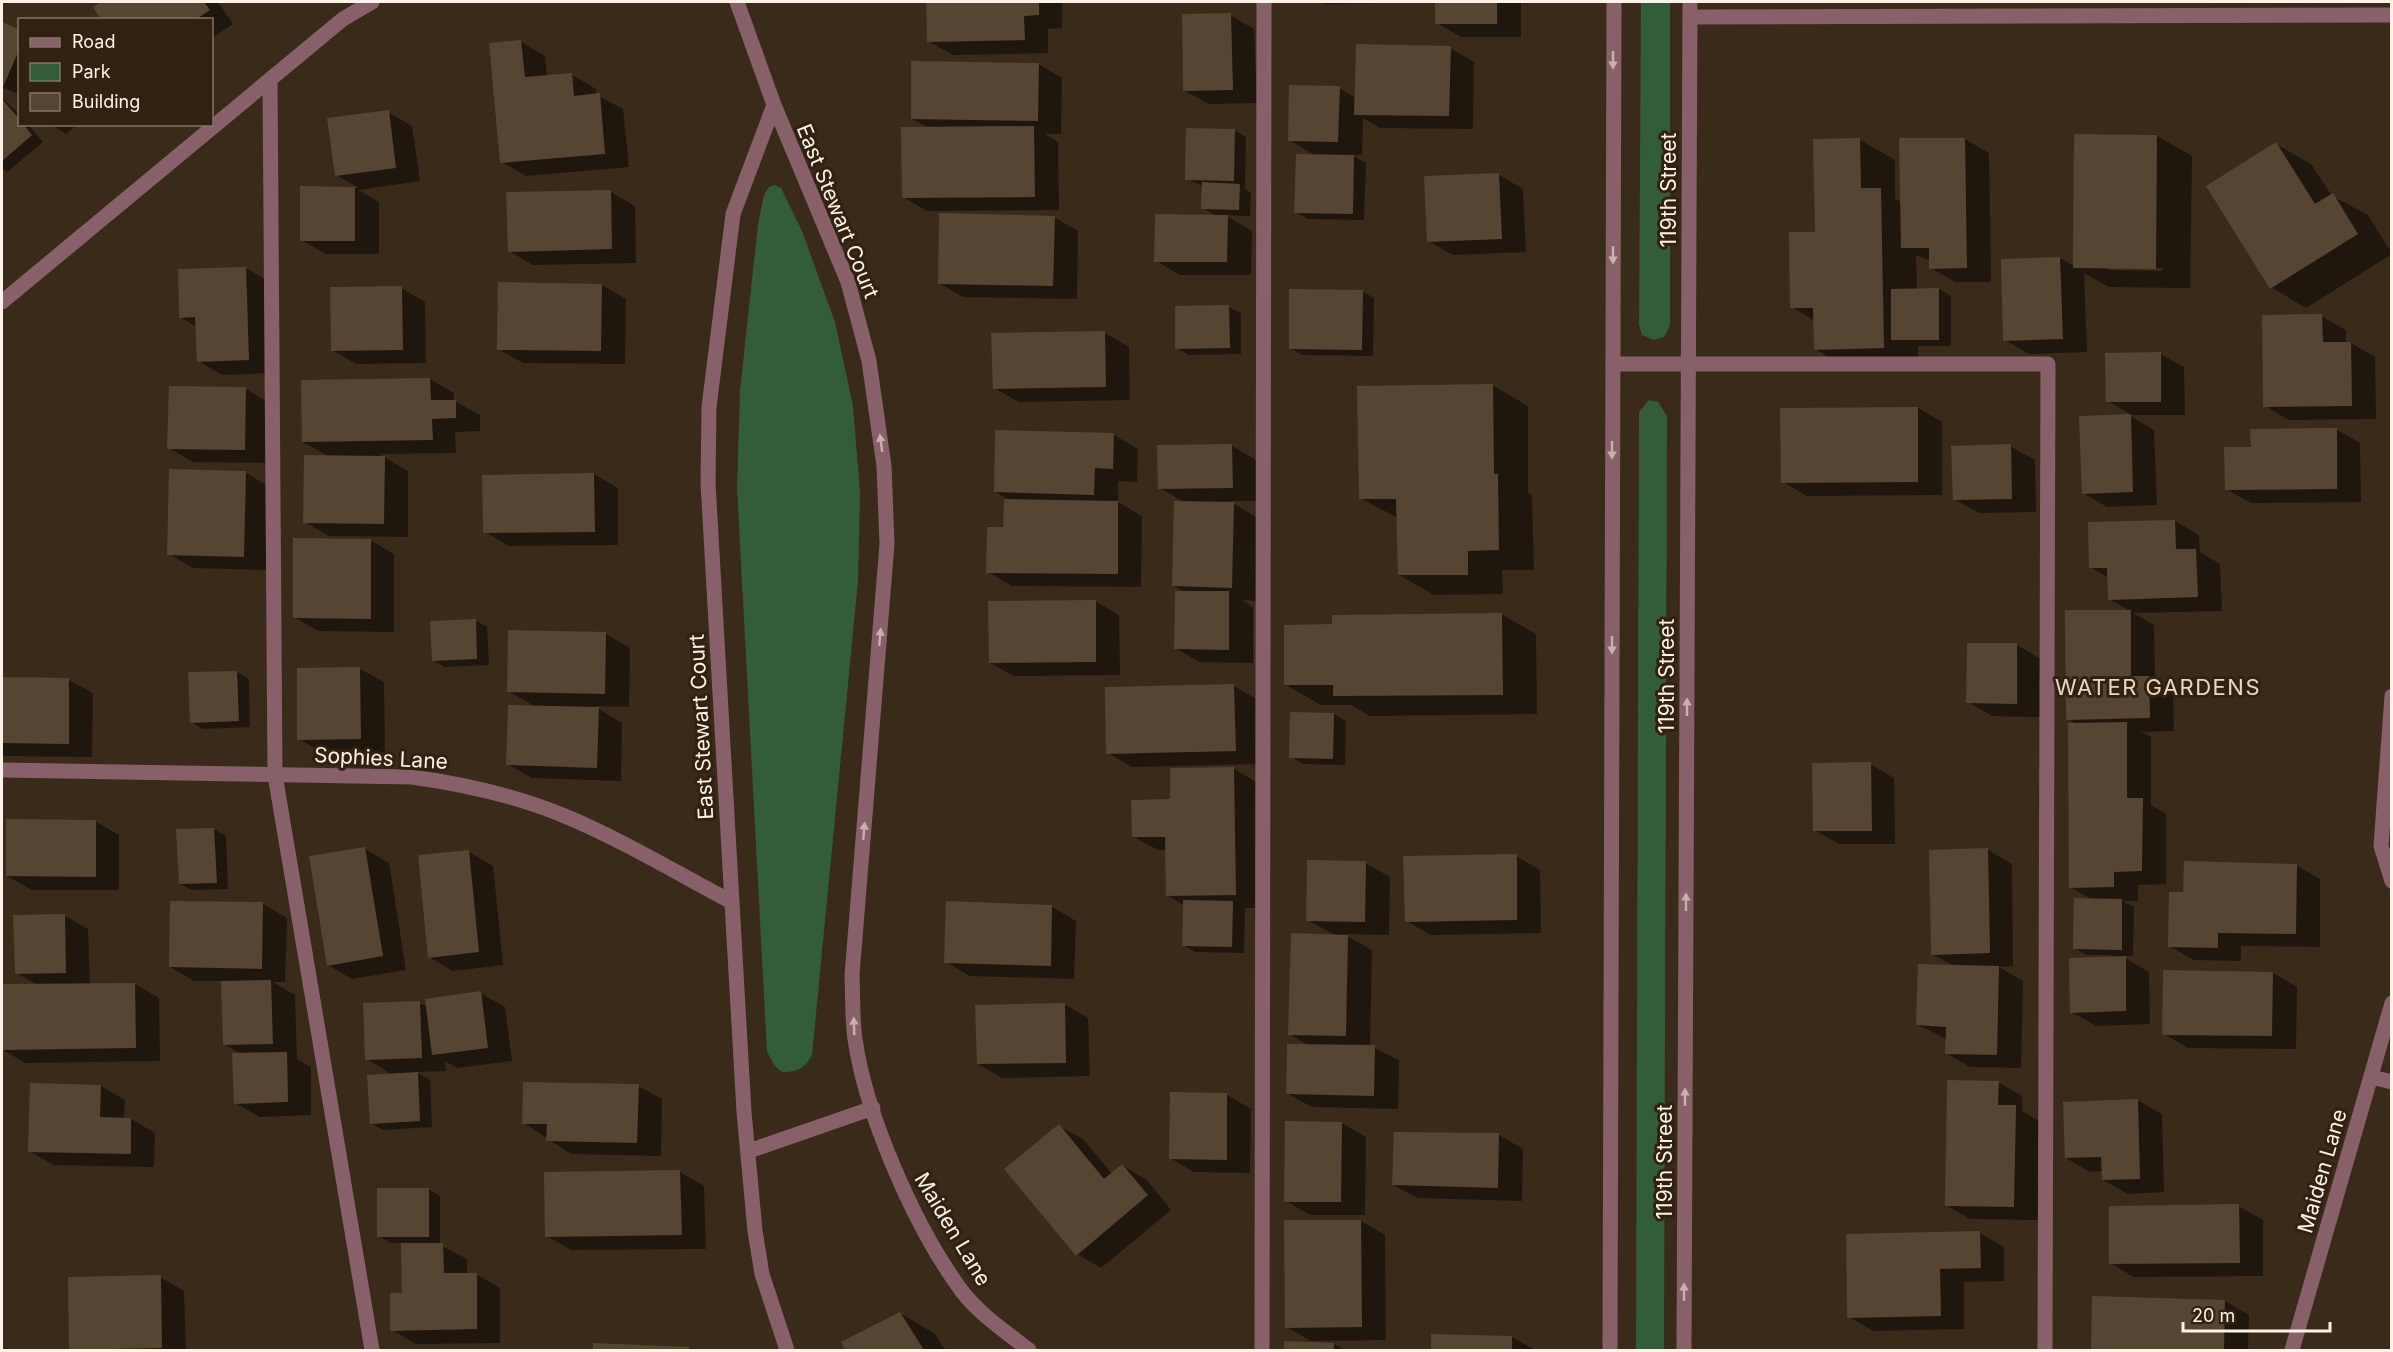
<svg xmlns="http://www.w3.org/2000/svg" width="2393" height="1352" font-family="Inter,sans-serif">
<rect width="100%" height="100%" fill="#3a2a1a"/>
<path fill="#325d38" d="M1641 2H1670V325L1664 337 1654 340 1642 335 1639 324Z
M775 185 781 188 802 231 835 322 853 406 860 492 858 581 812 1055C804 1069 798 1072 782 1072L774 1065 767 1052 737 488 740 391 758 224 764 195 769 187Z
M1649 400 1658 402 1667 416 1664 1350H1636L1639 412Z"/>
<path fill="#0007" fill-rule="evenodd" d="M103 2H218L233 24 212 38V20H103L95 7Z
M928 2H1062V28L1048 29V53L953 55 928 41Z
M1321 2H1372V3L1325 4Z
M1437 2H1521V37H1461L1437 23Z
M1230 15 1254 29 1257 103 1209 104 1185 91Z
M2 24 20 32V95L2 87Z
M521 42 545 56 547 77 572 75 596 89V95L623 109 629 167 526 176 502 162Z
M1450 48 1474 62 1473 129 1380 128 1363 118 1362 155H1351L1366 163 1364 220 1308 219 1296 212 1316 156 1289 140 1339 88 1356 98Z
M1038 64 1062 78 1061 134H1045L1058 142 1059 210 927 211 903 197 930 129 912 119Z
M2 98 20 115V124H28L43 142 7 172 2 169Z
M388 112 412 126 420 181 358 190 379 202V254H326L301 240V188H359L336 175Z
M50 124H78L66 134Z
M1234 130 1246 137 1245 189 1251 193 1250 216 1225 215 1252 231 1251 275H1180L1156 261 1218 217 1203 208 1204 186 1187 179Z
M2157 136 2192 156 2190 288 2109 287 2084 273 2087 352 2029 354 2005 340 2003 260 2060 258 2074 266ZM2108 267 2163 268V271L2108 270Z
M1965 139 1989 153 1991 282H1955L1931 268V261L1916 255 1917 290 1939 289 1951 296V346H1918V368L1850 369 1815 349V321L1792 307 1816 233 1860 140 1895 160V199L1902 202Z
M2276 144 2311 164 2332 196 2368 215 2392 254 2306 308 2271 287Z
M1499 175 1523 189 1526 252 1453 255 1428 241Z
M611 192 635 206 636 263 533 265 509 251Z
M1054 217 1078 231 1077 299 963 297 939 283Z
M246 268 270 282 272 373 222 375 198 361 197 327 180 317Z
M602 285 626 299 625 364 523 363 498 349Z
M401 288 425 302 426 363 356 364 332 350Z
M1362 291 1374 298 1373 356 1302 355 1290 348Z
M1229 307 1241 313V354L1189 355 1177 348Z
M2321 316 2346 330V343H2351L2375 357 2376 419 2289 420 2265 406Z
M1105 333 1129 347 1130 400 1019 402 994 388Z
M2160 354 2184 367 2185 415H2132L2108 401Z
M430 379 454 393V401L480 415V431L455 432 456 453 379 454 408 471V537L329 536 305 522 329 457 303 442Z
M1492 385 1528 406V493L1532 495 1534 570H1502L1503 594 1434 595 1399 575 1398 518 1360 498Z
M246 389 270 403 268 463 193 462 169 448Z
M1918 408 1942 422V495L1807 496 1783 482Z
M2130 416 2154 430 2157 505 2107 507 2083 493Z
M2336 429 2360 443 2361 502 2251 503 2226 489 2253 449Z
M1114 435 1138 449 1137 482 1118 481V502L1142 516 1141 587 1012 586 988 572 1005 529 1011 501 995 492Z
M1232 446 1256 460 1257 501H1229L1258 518 1256 601 1242 600 1253 607V663L1199 662 1175 648 1185 592 1174 586 1185 503 1160 488Z
M2010 446 2035 460 2036 512 1979 513 1954 499Z
M246 473 270 487 267 570 193 568 169 554Z
M594 474 618 488V545L509 546 485 532Z
M2175 521 2199 535 2200 552 2220 564 2222 611 2133 613 2154 625 2155 681 2173 691 2174 731 2141 732 2151 737V805L2166 814V884L2138 885V901H2122L2134 907 2133 956H2121L2149 972 2150 1024 2096 1026 2072 1012 2113 955H2086L2074 948 2093 900 2070 887 2077 724 2068 719 2130 611 2109 599V578L2090 567Z
M370 540 394 554V632L318 631 294 617Z
M1095 601 1119 615 1120 675 1014 676 990 663Z
M1501 614 1536 634 1537 714 1370 716 1351 705H1321L1286 685 1334 626Z
M475 620 487 627 489 665 445 667 433 660Z
M606 634 630 648 629 707 594 706 622 723 621 781 532 778 507 764 536 707 508 691Z
M2017 645 2041 659 2040 717 1992 716 1968 702Z
M360 669 384 682 385 752 323 753 299 739Z
M237 672 249 679 250 727 203 729 191 722Z
M2 679 69 680 93 693 92 757 2 756Z
M1234 686 1258 700 1259 764 1132 767 1108 753Z
M1334 714 1346 721 1345 765 1303 764 1291 757Z
M1870 764 1894 778 1895 844H1839L1814 830Z
M1234 769 1258 783 1259 908H1245L1244 953 1195 952 1183 945 1184 905 1167 895 1166 850H1158L1134 837 1172 800Z
M95 821 119 835V890H32L7 876Z
M214 829 226 836 228 889 192 890 180 884Z
M365 849 389 863 406 970 352 979 328 965Z
M1988 850 2012 864 2013 966 1999 967 2023 981 2021 1068 1970 1067 1946 1053 1947 1039 1918 1025 1954 966 1932 954Z
M469 852 493 866 503 965 453 971 429 957Z
M1516 856 1540 870 1541 933 1431 935 1406 921Z
M1365 863 1390 877 1389 935 1343 934 1372 950 1370 1046 1399 1060 1398 1109 1312 1107 1288 1094 1310 1046 1289 1034 1336 936 1308 920Z
M2296 865 2320 879V947L2241 946V961L2194 960 2169 946 2185 894Z
M263 904 287 918 285 982H273L295 995 297 1059 311 1067V1115L260 1117 235 1103 242 1055 224 1044 222 981H194L170 967Z
M1052 907 1076 921 1074 979 970 976 946 962Z
M64 915 88 929 90 985 135 984 159 998 160 1061 25 1063 2 1049V986L38 985 16 973Z
M2273 973 2297 987 2296 1049 2188 1048 2164 1034Z
M480 993 505 1007 512 1061 457 1068 445 1061 446 1071 416 1072 430 1080 432 1127 383 1130 371 1123 393 1075 367 1059 419 1003 427 1007Z
M1064 1004 1088 1018 1090 1076 1002 1078 978 1064Z
M1998 1082 2022 1096V1111L2039 1121 2038 1220 1970 1219 1946 1205Z
M101 1086 125 1100 124 1119H131L155 1133 154 1167 54 1165 29 1151Z
M638 1086 662 1099 661 1156 571 1154 524 1123Z
M1171 1093 1227 1095 1251 1109 1250 1173 1194 1172 1170 1158Z
M2137 1100 2162 1114 2164 1192 2128 1194 2103 1180V1171L2090 1172 2066 1158Z
M1342 1123 1366 1137 1365 1215H1310L1286 1201Z
M1059 1126 1083 1139 1112 1174 1123 1166 1147 1180 1171 1210 1101 1268 1077 1254Z
M1395 1133 1499 1135 1523 1149 1522 1201 1418 1198 1393 1185Z
M680 1172 704 1186 706 1249 571 1250 547 1236Z
M428 1189 440 1196V1245L467 1259V1274H476L500 1288V1343L416 1344 392 1330 403 1294 402 1243H391L379 1236Z
M2238 1206 2263 1220V1276L2134 1277 2110 1263Z
M1361 1221 1385 1235 1386 1340 1311 1341 1287 1327Z
M1979 1233 2004 1247V1281L1964 1282V1329L1873 1331 1849 1317Z
M160 1277 184 1291 186 1350 71 1349Z
M2094 1297 2225 1301 2249 1315 2248 1350H2092Z
M900 1313 935 1334 945 1350H847L843 1342Z
M1432 1335 1512 1337 1535 1350H1432Z
M1286 1343 1334 1344 1344 1350H1286Z
M595 1345 689 1348 693 1350H594Z"/>
<path fill="#574534" d="M101 2H204L210 10 195 20H101L93 7Z
M926 2H1039V15L1024 16 1025 40 927 42Z
M1435 2H1497V24H1435Z
M1231 13 1233 90 1183 91 1182 14Z
M2 22 20 30V48L2 89Z
M521 40 525 77 572 73 574 96 600 93 605 154 500 163 489 43Z
M1356 44 1451 46 1449 116 1354 115Z
M911 61 1039 63 1038 121 911 119Z
M1289 85 1340 86 1338 142 1288 141Z
M2 99 20 120V124H23L32 135 2 161Z
M389 110 396 168 335 176 327 118Z
M1034 126 1035 197 902 198 901 127Z
M1186 128 1235 129 1234 181 1185 180Z
M2074 134 2157 135 2156 269 2073 268Z
M1860 138 1861 188H1881L1884 348 1814 350 1813 308H1790L1789 232H1815L1813 139Z
M1899 138H1965L1967 268 1929 269V248H1901Z
M2276 142 2315 204 2333 193 2358 234 2270 289 2206 186Z
M1296 154 1354 155 1353 214 1294 213Z
M1499 173 1502 239 1427 242 1424 176Z
M1202 182 1240 184 1239 210 1201 209Z
M300 186 355 187V241H300Z
M611 190 612 249 508 252 506 192Z
M939 213 1055 216 1053 286 938 284Z
M1155 214 1228 215 1227 262H1154Z
M2060 257 2063 339 2003 341 2001 259Z
M246 267 249 360 197 362 195 317 179 318 178 269Z
M498 282 602 284 601 351 497 350Z
M402 286 403 350 331 351 330 287Z
M1939 288V340H1891V289Z
M1289 289 1363 290 1362 350 1289 349Z
M1229 305 1230 348 1175 349V306Z
M2322 314 2323 342H2351L2352 406 2263 407 2262 315Z
M1105 331 1106 387 993 389 991 333Z
M2161 352V402H2106L2105 353Z
M430 378 431 400H456V418L432 419 433 440 302 442 301 380Z
M1493 384 1494 474H1498L1499 550 1468 551V575H1398L1396 499H1359L1357 386Z
M169 386 246 387 245 450 167 449Z
M1918 407V482L1781 483 1780 408Z
M2131 414 2133 492 2082 494 2079 416Z
M2337 428V489L2225 490 2224 447H2251L2250 429Z
M995 430 1114 433 1113 469 1095 468 1094 495 994 492Z
M1232 444 1233 488 1158 489 1157 445Z
M2011 444 2012 499 1953 500 1951 446Z
M304 455 385 456 384 524 303 523Z
M169 469 246 471 244 557 167 555Z
M594 473 595 532 483 533 482 475Z
M1004 499 1118 501V574L986 573 987 527H1003Z
M1174 501 1234 502 1232 588 1172 586Z
M2175 520 2176 549H2196L2198 597 2108 600 2107 568H2089L2088 522Z
M293 538 371 539V619L293 618Z
M1175 591H1229V650L1174 649Z
M1096 600V662L989 663 988 601Z
M2065 610H2131V676H2149L2150 718 2066 720Z
M1502 613 1503 695 1333 696V685H1284V625L1332 624V615Z
M476 619 477 659 432 661 430 621Z
M508 630 606 632 605 694 507 692Z
M1967 643H2017V704L1966 703Z
M360 667 361 739 297 740V668Z
M237 671 239 721 190 723 188 672Z
M2 677 69 678V744L2 743Z
M1234 684 1236 751 1106 754 1105 687Z
M508 705 599 707 597 768 506 765Z
M1290 712 1334 713 1333 759 1289 758Z
M2127 722V798H2143L2142 871 2114 872V887L2069 888 2068 723Z
M1871 762 1872 831H1813L1812 763Z
M1234 767 1236 895 1166 896 1165 837H1132L1131 800 1170 799V768Z
M6 819 96 820V877L6 876Z
M214 828 217 883 179 884 176 829Z
M365 847 383 956 327 966 309 856Z
M1988 848 1990 953 1931 955 1929 850Z
M469 850 479 952 428 958 418 855Z
M1517 854V920L1405 922 1403 856Z
M1307 860 1366 861 1365 922 1306 921Z
M2184 861 2297 864 2296 934 2218 933V948L2168 947 2169 892H2183Z
M2074 898 2122 899V950L2073 949Z
M1183 900 1233 901 1232 947 1182 946Z
M170 901 263 902 262 969 169 967Z
M946 901 1052 905 1051 966 944 963Z
M65 914 66 973 15 974 13 915Z
M1291 933 1348 935 1346 1036 1288 1035Z
M2126 956V1011L2070 1013 2069 958Z
M1918 964 1999 966 1997 1055 1945 1054 1946 1027 1916 1025Z
M2163 970 2273 972 2272 1036 2162 1035Z
M271 980 273 1044 223 1045 221 981Z
M135 983 136 1048 2 1050V984Z
M481 991 488 1048 432 1055 425 999Z
M420 1001 422 1058 365 1060 363 1003Z
M1065 1003 1066 1063 977 1064 975 1005Z
M1287 1044 1375 1045 1374 1096 1286 1094Z
M287 1052 288 1102 234 1104 232 1053Z
M418 1072 420 1121 370 1124 367 1075Z
M1947 1080 1999 1081 1998 1105H2016L2014 1207 1945 1206Z
M523 1082 639 1084 637 1143 546 1141 547 1124H522Z
M30 1083 101 1085 100 1117 131 1118V1154L28 1152Z
M1170 1092 1227 1093V1160L1169 1159Z
M2138 1099 2140 1179 2102 1180 2101 1157 2065 1158 2063 1102Z
M1285 1121 1342 1122 1341 1202H1284Z
M1059 1124 1104 1179 1122 1164 1148 1195 1076 1256 1004 1169Z
M1394 1132 1499 1133 1498 1188 1392 1185Z
M680 1170 682 1235 545 1237 544 1172Z
M377 1188H429V1237H377Z
M2239 1204 2240 1263 2109 1264V1206Z
M1284 1220H1361L1362 1327 1285 1328Z
M1980 1231 1981 1268 1940 1269 1941 1316 1847 1318 1846 1234Z
M401 1243H443L444 1273H477V1329L390 1331V1293H402Z
M161 1275 162 1348 69 1350 68 1277Z
M2092 1296 2225 1300 2224 1350H2091Z
M900 1312 924 1350H845L841 1342Z
M1431 1334 1512 1336V1350H1431Z
M1284 1341 1334 1343V1350H1284Z
M593 1343 689 1347V1350H593Z"/>
<g fill="none" stroke-linecap="round" stroke-linejoin="round">
<path stroke="#88606a" stroke-width="15" d="M270 80 275 775 372 1350
M1613 364H2048L2045 1350
M1262 1350 1264 2"/>
<path stroke="#88606a" stroke-width="15" d="M737 2 774 105
M1690 17 2392 15
M2 302 343 19 372 2
M2392 696 2381 846 2392 881
M2 770 412 777C462 784 513 795 560 814 619 838 675 872 732 902
M2371 1077 2392 1082
M749 1151 873 1108
M787 1350 762 1274 755 1231 744 1112 708 483 709 407 733 214 774 105 848 282 869 361 884 466 887 544 852 975C853 996 852 1019 855 1039 866 1116 915 1227 961 1290 979 1314 1006 1332 1029 1350
M1610 1350 1614 2
M1684 1350 1690 2
M2292 1350 2392 1003"/>
</g>
<defs><path id="oneway-solid" d="M-6-.8H1V-3.2L6.5 0L1 3.2V.8H-6Z" transform="scale(1.5)"/></defs>
<g fill="#c8b0af">
<use href="#oneway-solid" transform="translate(1613 60) rotate(90)"/>
<use href="#oneway-solid" transform="translate(1613 255) rotate(90)"/>
<use href="#oneway-solid" transform="translate(881 443) rotate(-98)"/>
<use href="#oneway-solid" transform="translate(1612 450) rotate(90)"/>
<use href="#oneway-solid" transform="translate(880 637) rotate(-85)"/>
<use href="#oneway-solid" transform="translate(1612 645) rotate(90)"/>
<use href="#oneway-solid" transform="translate(1687 707) rotate(-90)"/>
<use href="#oneway-solid" transform="translate(864 831) rotate(-85)"/>
<use href="#oneway-solid" transform="translate(1686 902) rotate(-90)"/>
<use href="#oneway-solid" transform="translate(854 1026) rotate(-92)"/>
<use href="#oneway-solid" transform="translate(1685 1097) rotate(-90)"/>
<use href="#oneway-solid" transform="translate(1684 1292) rotate(-90)"/>
</g>
<g text-anchor="middle" dominant-baseline="central" stroke-width="6" stroke-linejoin="round" paint-order="stroke">
<g font-size="21" fill="#fdf2e8" stroke="#302110">
<text transform="translate(1668 190) rotate(-90)">119th Street</text>
<text transform="translate(838 211) rotate(68)">East Stewart Court</text>
<text transform="translate(1666 676) rotate(-90)">119th Street</text>
<text transform="translate(701 727) rotate(-93)">East Stewart Court</text>
<text transform="translate(381 758) rotate(3)">Sophies Lane</text>
<text transform="translate(1664 1162) rotate(-90)">119th Street</text>
<text transform="translate(2322 1171) rotate(-74)">Maiden Lane</text>
<text transform="translate(953 1229) rotate(59)">Maiden Lane</text>
</g>
<g font-size="22" letter-spacing="1.5" fill="#ecd7c2" stroke="#302110">
<text x="2158" y="687">WATER GARDENS</text>
</g>
</g>
<rect width="2393" height="1352" fill="none" stroke="#fdf2e8" stroke-width="6"/>
<rect x="18" y="18" width="195" height="108" fill="#302110" stroke="#827566" stroke-width="1.5"/>
<rect x="30" y="38" width="30" height="9" fill="#88606a" stroke="#827566" stroke-width="1.5"/>
<text x="72" y="48" font-size="18" fill="#fdf2e8">Road</text>
<rect x="30" y="63" width="30" height="18" fill="#325d38" stroke="#827566" stroke-width="1.5"/>
<text x="72" y="78" font-size="18" fill="#fdf2e8">Park</text>
<rect x="30" y="93" width="30" height="18" fill="#574534" stroke="#827566" stroke-width="1.5"/>
<text x="72" y="108" font-size="18" fill="#fdf2e8">Building</text>
<path d="M2183 1322v9h147v-9" fill="none" stroke="#fdf2e8" stroke-width="3"/>
<text x="2192" y="1322" font-size="18" fill="#fdf2e8" stroke="#302110" stroke-width="4.5" paint-order="stroke">20 m</text>
</svg>
